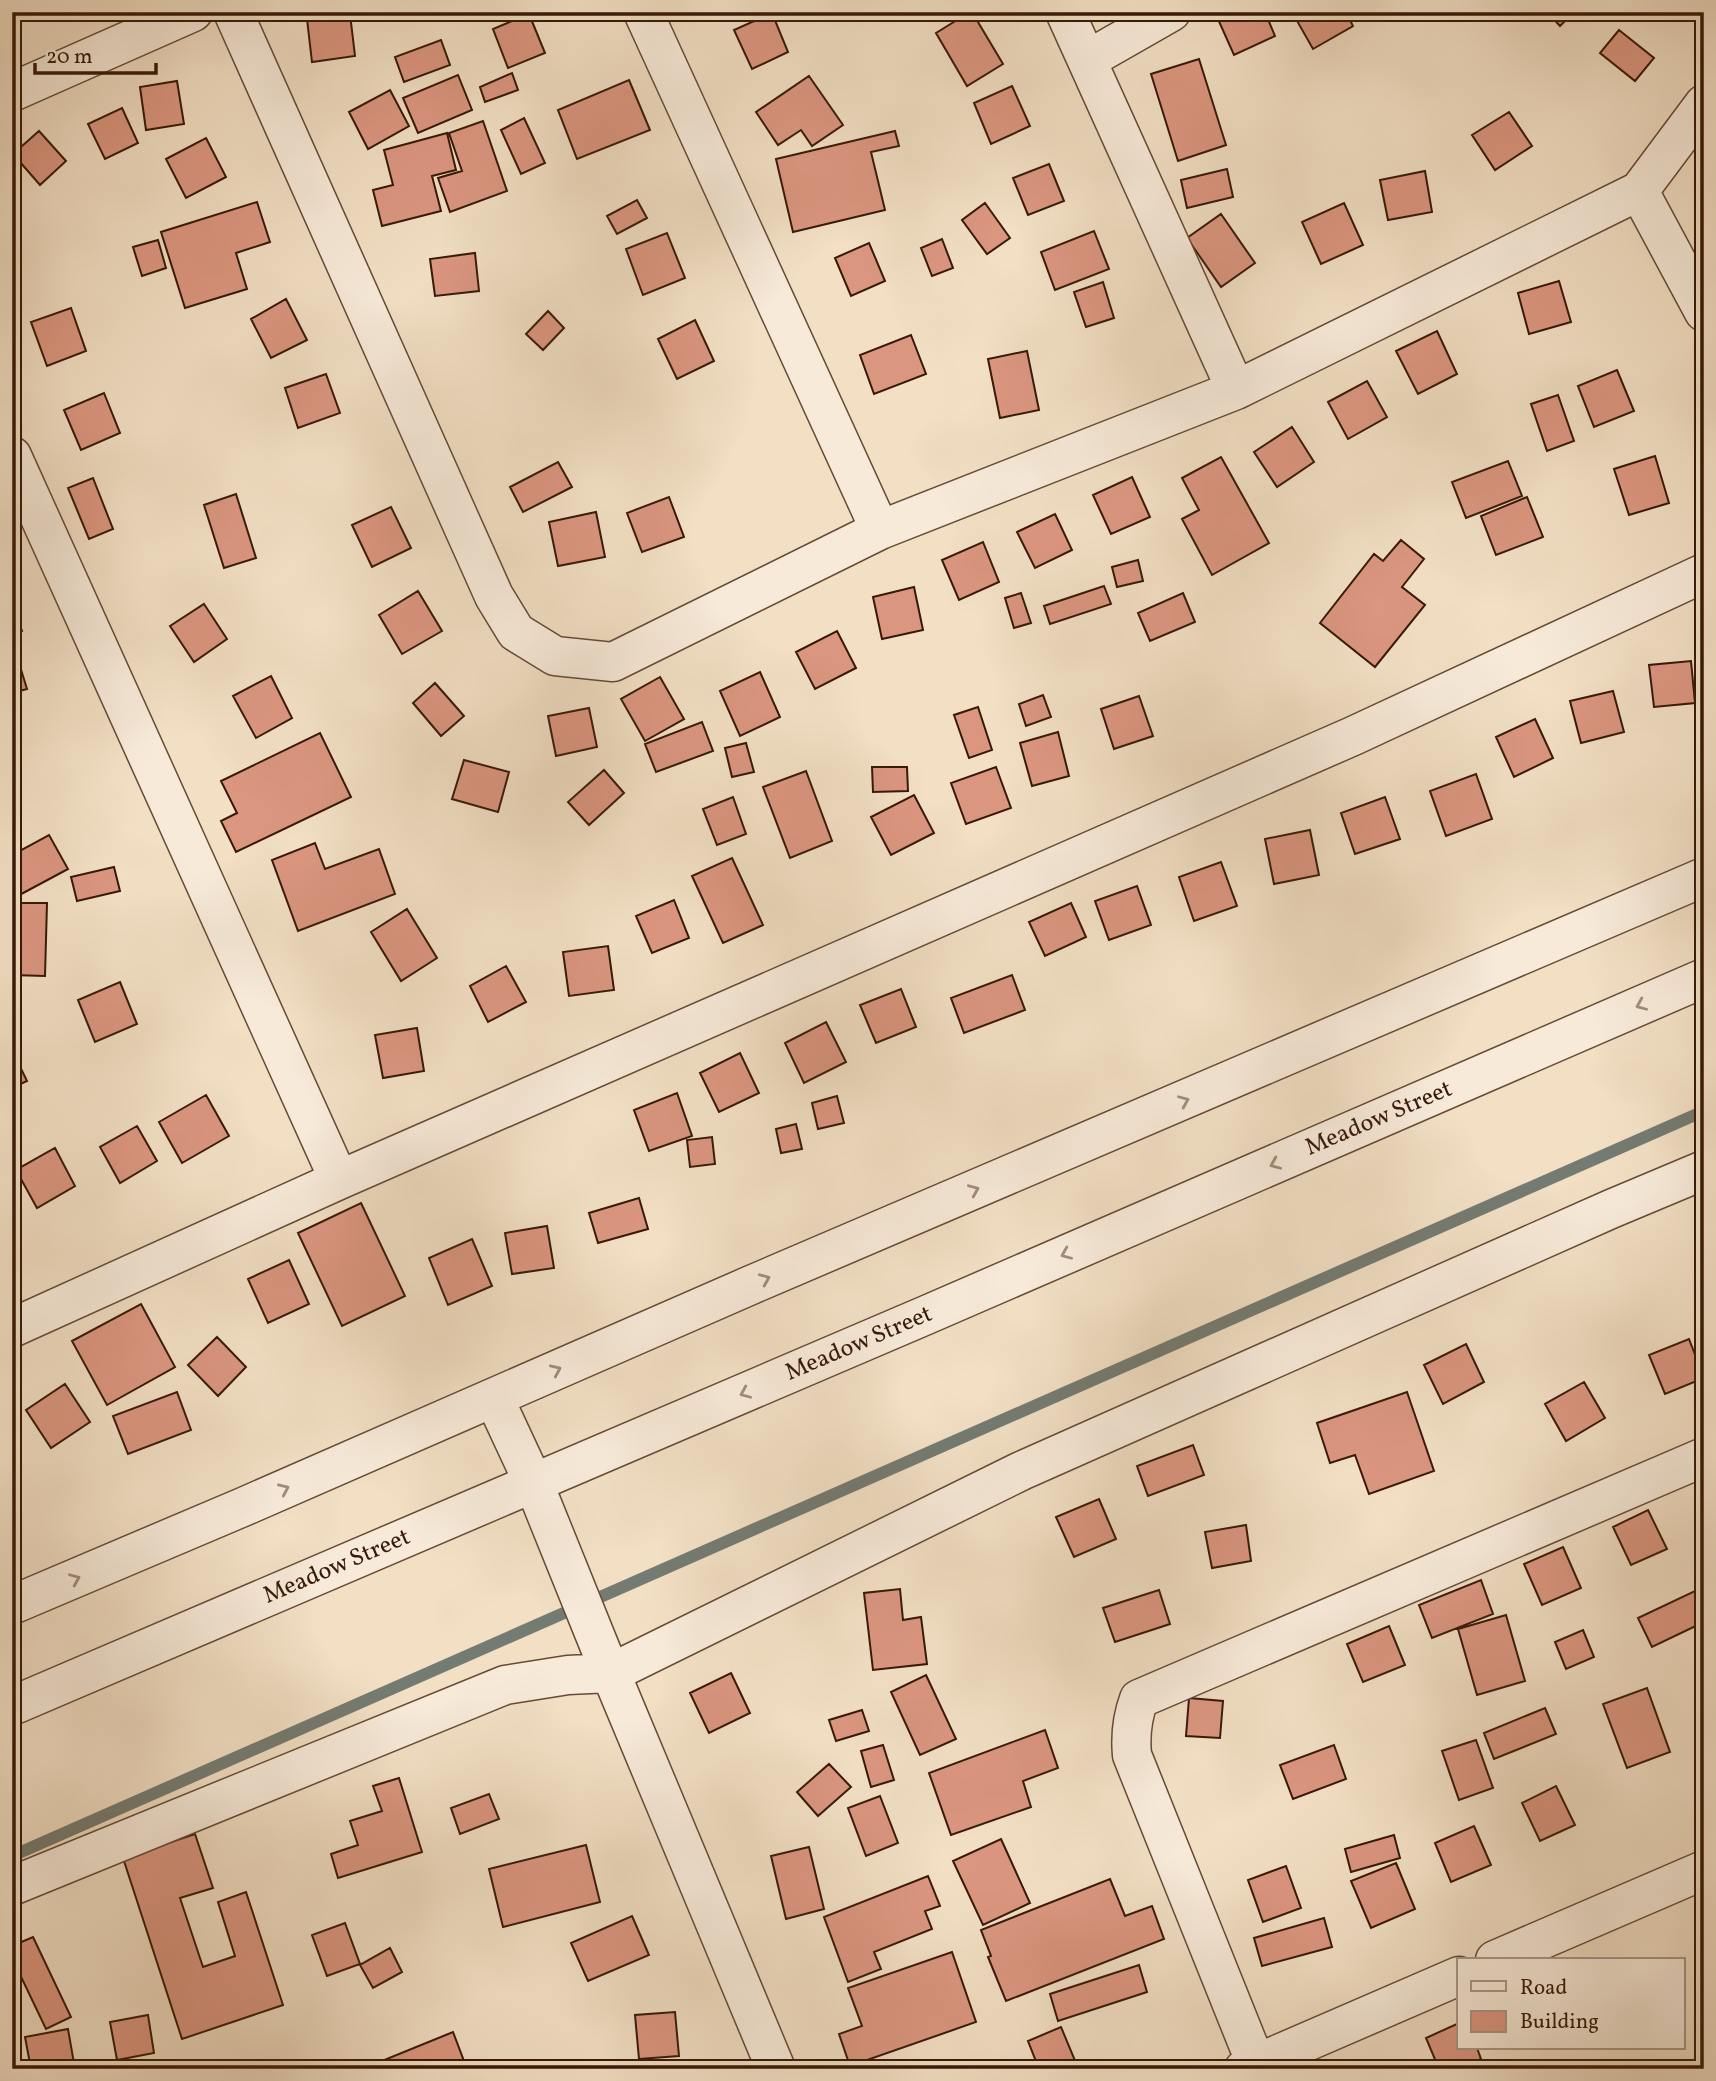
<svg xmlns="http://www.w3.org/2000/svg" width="1716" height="2081" font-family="Vollkorn,serif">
<rect width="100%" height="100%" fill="#f2dfc4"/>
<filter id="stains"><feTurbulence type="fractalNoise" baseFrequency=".00286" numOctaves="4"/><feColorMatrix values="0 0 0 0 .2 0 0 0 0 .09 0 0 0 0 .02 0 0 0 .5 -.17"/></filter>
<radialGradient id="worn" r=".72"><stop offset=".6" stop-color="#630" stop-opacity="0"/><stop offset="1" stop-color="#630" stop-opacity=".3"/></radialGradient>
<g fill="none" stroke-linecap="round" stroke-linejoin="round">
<path stroke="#747b72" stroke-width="12" d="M12 1856 1704 1111"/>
</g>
<path fill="#db9680" stroke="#371907" stroke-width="2" d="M970 12H972L1003 64 967 86 936 33Z
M1227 12H1265L1275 36 1234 55 1217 17Z
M1292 12H1346L1353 26 1313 49Z
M1547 12H1574L1560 26Z
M772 13 788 52 752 69 734 30Z
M350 14 355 56 312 62 307 19Z
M529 14 545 53 508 68 493 29Z
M1619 30 1654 58 1635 81 1600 53Z
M441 40 450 65 404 82 395 57Z
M1199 59 1226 145 1178 161 1151 74Z
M512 73 518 90 485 102 480 87Z
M458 75 472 110 418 133 403 98Z
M809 76 843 125 812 146 801 130 778 145 756 112Z
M629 80 650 130 577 159 558 110Z
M177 81 184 124 146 130 140 87Z
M1012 86 1030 126 991 144 974 103Z
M390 90 409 126 368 149 349 112Z
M122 108 138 143 105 159 88 124Z
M1509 112 1532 146 1495 170 1472 135Z
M524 118 545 163 521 174 501 130Z
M483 121 507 191 450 212 438 178 462 171 449 133Z
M39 131 66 161 40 185 13 154Z
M895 131 899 146 871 152 885 210 793 232 776 159Z
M447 133 456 170 432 176 441 211 382 226 373 190 393 185 384 150Z
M206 138 226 177 186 198 166 159Z
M1049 164 1064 201 1028 215 1013 178Z
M1227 169 1233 197 1187 208 1181 180Z
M1425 171 1432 212 1388 220 1380 180Z
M637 200 647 218 617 234 607 216Z
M257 202 270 242 236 253 247 289 185 308 161 232Z
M985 203 1010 238 987 254 962 220Z
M1344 203 1363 245 1321 264 1302 222Z
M1221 214 1255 263 1221 287 1187 238Z
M1094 231 1109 269 1055 290 1041 252Z
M667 233 685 278 643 295 626 249Z
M942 239 953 268 932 276 921 248Z
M158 240 166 268 142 276 133 247Z
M869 243 885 281 851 296 835 258Z
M475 253 479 291 435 296 430 259Z
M1559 281 1571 322 1529 334 1518 293Z
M1103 282 1114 318 1086 327 1074 292Z
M286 299 307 340 271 358 251 319Z
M71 308 86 351 47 366 31 322Z
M548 311 564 328 543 350 526 334Z
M695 320 714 361 677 379 658 339Z
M1437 331 1457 374 1418 394 1396 351Z
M911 335 926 374 874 394 860 355Z
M1027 351 1039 410 1000 418 988 359Z
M1617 370 1634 411 1594 427 1578 386Z
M326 374 340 413 298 428 285 388Z
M1367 381 1387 417 1348 439 1328 402Z
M104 393 120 433 81 450 64 410Z
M1558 395 1574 441 1547 451 1531 404Z
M1292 427 1314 462 1277 487 1254 452Z
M1655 456 1669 503 1629 515 1614 469Z
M1221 457 1269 543 1212 575 1182 519 1199 510 1182 478Z
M1508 461 1522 496 1466 518 1452 482Z
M558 462 572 487 523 512 510 487Z
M1132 477 1150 517 1111 534 1093 495Z
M93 478 113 529 89 539 68 488Z
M236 494 256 558 224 568 204 505Z
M669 497 684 537 642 552 627 513Z
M1527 497 1543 537 1496 555 1481 516Z
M391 507 411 548 372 567 352 525Z
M596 512 605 557 558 566 549 522Z
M1055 514 1072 550 1035 568 1017 532Z
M1401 540 1424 559 1402 587 1425 605 1375 667 1320 623 1374 554 1383 561Z
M983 542 999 582 959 600 942 560Z
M1138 560 1143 581 1117 587 1112 567Z
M1104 586 1111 604 1050 624 1044 606Z
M914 587 923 630 882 639 873 597Z
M418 591 442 631 402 654 379 615Z
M1021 593 1031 623 1014 628 1005 598Z
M1183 593 1195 622 1150 641 1138 613Z
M204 604 227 639 194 662 170 626Z
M12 605 22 631 12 635Z
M837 631 856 668 815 689 796 652Z
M12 640 27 689 12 693Z
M1691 661 1695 703 1654 707 1649 665Z
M760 672 780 717 740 736 720 691Z
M271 676 292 718 256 738 233 696Z
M660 677 684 719 645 741 621 699Z
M435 683 464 716 441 736 413 703Z
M1613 691 1624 732 1581 743 1570 701Z
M1043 695 1051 717 1026 726 1019 704Z
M1139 696 1153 736 1114 749 1101 709Z
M978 707 992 750 969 758 954 715Z
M589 708 597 747 556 756 548 716Z
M1535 719 1553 758 1514 777 1496 737Z
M702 722 713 751 656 772 645 744Z
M1058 732 1069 776 1032 786 1020 743Z
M320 733 351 797 236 852 221 821 237 813 221 781Z
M746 743 754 772 732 777 725 748Z
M464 760 509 772 498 812 452 799Z
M872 767H907L908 791 873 792Z
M996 767 1011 808 966 824 951 783Z
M604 770 624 793 589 825 568 802Z
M806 771 832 841 790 858 763 787Z
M1476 774 1492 819 1446 836 1430 791Z
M914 795 934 833 891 855 871 817Z
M733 797 746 834 717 845 703 809Z
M1385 797 1400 839 1355 854 1341 813Z
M1310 830 1319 875 1274 884 1265 839Z
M49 835 68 869 12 899V855Z
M315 843 325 869 379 849 395 894 298 931 272 860Z
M732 858 763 925 723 943 692 876Z
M1221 862 1237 906 1194 921 1179 877Z
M114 867 120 891 77 901 71 877Z
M1137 886 1151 925 1109 940 1095 901Z
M674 900 689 938 652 953 636 916Z
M12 903H47L45 976 12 975Z
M1071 903 1086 937 1045 956 1029 922Z
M407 909 437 958 401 981 371 932Z
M608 946 614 990 569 996 563 952Z
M506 966 526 1002 488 1022 470 986Z
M1012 975 1025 1010 964 1033 951 998Z
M120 982 137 1024 95 1042 78 1000Z
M901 989 916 1027 876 1043 860 1005Z
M826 1022 846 1062 804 1083 785 1043Z
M417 1028 424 1071 383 1078 375 1035Z
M12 1050 27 1081 12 1088Z
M740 1053 759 1093 719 1112 700 1073Z
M677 1093 692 1136 649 1151 634 1110Z
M206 1095 229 1136 182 1163 159 1122Z
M837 1096 844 1123 818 1129 812 1103Z
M796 1124 802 1149 781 1153 776 1129Z
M137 1126 157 1161 120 1183 100 1147Z
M712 1137 715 1164 690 1167 687 1140Z
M55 1148 75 1186 37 1208 16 1170Z
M639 1198 648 1229 598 1243 589 1213Z
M361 1203 405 1296 342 1326 298 1233Z
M547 1226 554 1268 512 1274 505 1233Z
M472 1239 492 1286 448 1305 429 1258Z
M289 1260 309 1304 268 1323 248 1279Z
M141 1304 175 1367 107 1405 72 1341Z
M217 1337 246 1367 218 1396 188 1365Z
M1689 1339 1704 1378 1665 1394 1649 1355Z
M1466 1344 1484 1382 1443 1404 1424 1365Z
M1584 1382 1605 1418 1566 1441 1545 1404Z
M65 1384 90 1422 51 1448 26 1410Z
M177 1392 191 1430 128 1454 113 1416Z
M1407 1392 1434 1471 1369 1494 1355 1455 1330 1463 1317 1423Z
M1193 1445 1204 1475 1148 1496 1137 1466Z
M1099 1499 1116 1539 1074 1557 1056 1517Z
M1648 1510 1667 1549 1631 1565 1613 1527Z
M1246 1525 1251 1561 1212 1568 1205 1532Z
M1563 1547 1581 1588 1542 1605 1524 1564Z
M1481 1580 1493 1614 1432 1638 1419 1605Z
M900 1589 903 1620 921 1617 927 1664 873 1670 864 1593Z
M1159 1590 1170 1624 1115 1642 1103 1608Z
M1697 1590 1704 1606V1622L1652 1647 1638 1618Z
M1506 1615 1525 1681 1477 1695 1458 1629Z
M1389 1626 1405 1665 1363 1682 1347 1644Z
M1583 1630 1594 1657 1566 1669 1555 1642Z
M731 1673 750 1713 709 1733 690 1693Z
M926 1675 956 1739 920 1755 891 1692Z
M1647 1688 1670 1752 1627 1768 1603 1704Z
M1189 1698 1223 1701 1220 1738 1186 1736Z
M1545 1708 1556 1734 1494 1759 1484 1733Z
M862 1710 869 1731 836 1741 829 1720Z
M1045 1730 1058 1768 1023 1781 1031 1807 951 1835 929 1773Z
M1476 1740 1493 1788 1459 1800 1442 1751Z
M883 1745 894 1780 871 1787 861 1751Z
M1334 1745 1346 1779 1293 1799 1280 1765Z
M829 1764 851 1787 818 1816 797 1792Z
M399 1778 422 1852 338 1878 331 1854 358 1845 350 1821 382 1811 373 1786Z
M1556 1786 1575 1825 1540 1841 1522 1803Z
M489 1794 499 1819 460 1834 451 1808Z
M880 1796 898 1843 866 1856 848 1808Z
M1474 1826 1491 1865 1451 1882 1435 1843Z
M195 1834 213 1888 180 1898 203 1967 235 1956 218 1902 246 1892 283 2005 182 2039 123 1858Z
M1394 1835 1400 1858 1351 1872 1345 1849Z
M1001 1839 1030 1903 983 1925 953 1861Z
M586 1845 600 1902 503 1927 489 1869Z
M809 1847 824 1909 786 1919 771 1856Z
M1396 1863 1415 1909 1371 1928 1351 1881Z
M1286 1866 1301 1908 1263 1922 1248 1880Z
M928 1876 940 1906 925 1911 932 1929 874 1952 881 1969 848 1982 824 1917Z
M1110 1879 1125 1916 1152 1906 1164 1939 1006 2001 988 1957 991 1956 981 1930Z
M632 1916 649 1955 588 1981 571 1943Z
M1324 1918 1332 1947 1262 1966 1254 1938Z
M345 1923 360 1964 327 1976 312 1935Z
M33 1937 71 2017 46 2029 12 1958V1946Z
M390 1948 402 1972 373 1988 360 1965Z
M952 1952 976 2022 850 2066 839 2034 862 2026 848 1988Z
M1139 1965 1147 1992 1058 2021 1050 1994Z
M675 2012 679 2056 639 2059 635 2015Z
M148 2015 154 2053 117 2060 110 2022Z
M1459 2023V2048H1477L1481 2059 1459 2069H1439L1426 2038Z
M1061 2027 1076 2063 1062 2069H1039L1028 2041Z
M68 2029 75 2069H31L25 2037Z
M453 2032 467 2069H368L367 2067Z
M1367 2061 1371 2069H1349Z"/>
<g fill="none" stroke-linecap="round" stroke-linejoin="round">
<defs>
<path id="minor" d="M233 12 494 596 516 632 555 656 613 662 880 530 1236 390 1639 191 1704 104
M643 12 880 530
M1065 12 1236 390
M1087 60 1171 12
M12 92 193 12
M1639 191 1704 312
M12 456 339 1180
M12 1328 339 1180 1353 736 1704 573
M494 1398 534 1484 601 1650 776 2069
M12 1605 243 1507 751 1285 1704 877
M12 1706 924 1316 1704 978
M12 1886 505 1685 568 1675 611 1673 1021 1471 1611 1209 1704 1170
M1495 1960 1704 1870
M1244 2069 1459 1976
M1258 2069 1132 1755C1130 1734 1132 1718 1139 1699L1704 1457"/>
</defs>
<use href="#minor" stroke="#664a36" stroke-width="41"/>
<use href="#minor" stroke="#f7ead9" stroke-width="38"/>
</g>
<defs><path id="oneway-chevron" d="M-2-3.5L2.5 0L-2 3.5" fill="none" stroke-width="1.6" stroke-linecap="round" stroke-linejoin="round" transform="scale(1.75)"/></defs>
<g stroke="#a18c7a">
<use href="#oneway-chevron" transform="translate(1641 1005) rotate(157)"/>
<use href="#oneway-chevron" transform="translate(1184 1101) rotate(-23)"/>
<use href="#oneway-chevron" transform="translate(1275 1164) rotate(157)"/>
<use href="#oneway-chevron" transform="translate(974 1190) rotate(-23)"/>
<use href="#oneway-chevron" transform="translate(1066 1254) rotate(157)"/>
<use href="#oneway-chevron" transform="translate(765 1279) rotate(-23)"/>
<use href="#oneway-chevron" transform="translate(556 1370) rotate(-24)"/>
<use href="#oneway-chevron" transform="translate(745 1393) rotate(157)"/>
<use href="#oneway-chevron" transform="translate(284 1489) rotate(-24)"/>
<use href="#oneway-chevron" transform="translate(75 1579) rotate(-23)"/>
</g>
<g text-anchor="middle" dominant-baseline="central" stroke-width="5" stroke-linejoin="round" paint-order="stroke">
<g font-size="24" fill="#371907" stroke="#f7ead9">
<text transform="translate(1379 1119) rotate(-23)">Meadow Street</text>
<text transform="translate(859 1344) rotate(-23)">Meadow Street</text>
<text transform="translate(337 1567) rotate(-23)">Meadow Street</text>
</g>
</g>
<rect width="1716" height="2081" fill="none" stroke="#f2dfc4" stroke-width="42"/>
<rect x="14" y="14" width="1688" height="2053" fill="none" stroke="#371907" stroke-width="3.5"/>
<rect x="21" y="21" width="1674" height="2039" fill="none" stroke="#371907" stroke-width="2"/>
<rect x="1457" y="1958" width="228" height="91" fill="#f7ead9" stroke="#aa9685" stroke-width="2"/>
<rect x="1471" y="1981" width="35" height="10" fill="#f7ead9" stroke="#aa9685" stroke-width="2"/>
<text x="1520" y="1994" font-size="21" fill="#371907">Road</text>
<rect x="1471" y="2011" width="35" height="21" fill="#db9680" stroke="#aa9685" stroke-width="2"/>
<text x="1520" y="2028" font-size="21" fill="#371907">Building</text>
<path d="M35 63v10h121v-10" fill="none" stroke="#371907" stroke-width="3.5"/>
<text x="46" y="63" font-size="21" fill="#371907" stroke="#f7ead9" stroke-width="5" paint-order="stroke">20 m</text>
<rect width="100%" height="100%" filter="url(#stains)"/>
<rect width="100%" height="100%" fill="url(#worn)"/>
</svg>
